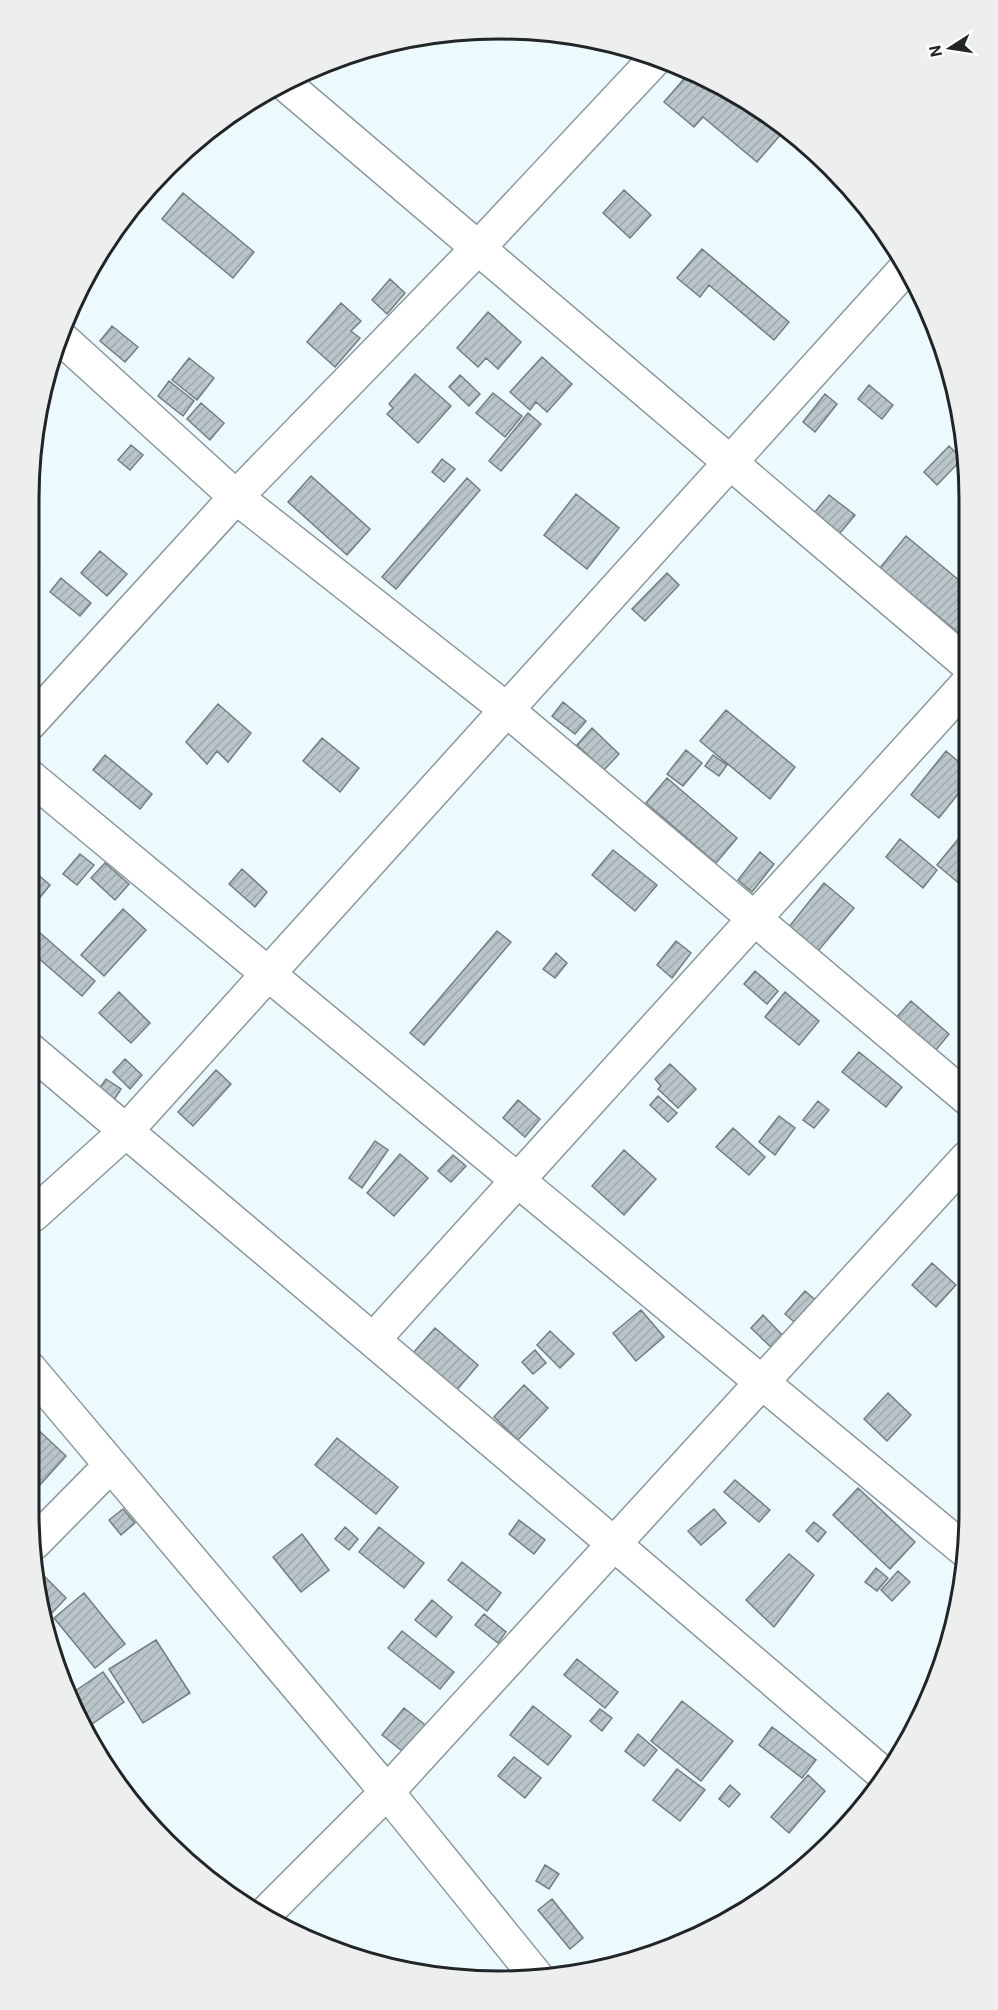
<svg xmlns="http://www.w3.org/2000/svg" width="998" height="2010" font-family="Roboto,sans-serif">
<defs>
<pattern id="building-hatch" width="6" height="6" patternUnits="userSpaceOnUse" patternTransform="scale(1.5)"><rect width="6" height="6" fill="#b9c5c9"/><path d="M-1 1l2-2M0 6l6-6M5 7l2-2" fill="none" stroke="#9fa9ad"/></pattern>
</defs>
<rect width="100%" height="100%" fill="#ecf9fd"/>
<path fill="url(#building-hatch)" stroke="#737e82" stroke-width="1.5" d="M691 71 707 77 733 95 781 134 757 162 703 117 694 127 664 102Z
M624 190 651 215 630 238 603 213Z
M183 193 254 252 233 278 162 219Z
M702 249 789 322 774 340 709 285 700 297 677 278Z
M390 279 405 293 387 314 372 300Z
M341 303 361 321 351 331 360 338 335 367 307 342Z
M488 312 521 342 498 369 486 358 478 367 457 348Z
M112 326 138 347 125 362 100 341Z
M542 357 572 384 547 412 536 402 530 410 510 392Z
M189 358 214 378 197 400 172 380Z
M415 374 451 406 418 443 387 414 393 408 389 404Z
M460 375 480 394 469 406 449 387Z
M169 381 194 401 183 416 158 396Z
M869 385 893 405 882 419 858 399Z
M493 393 522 416 505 437 476 413Z
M825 394 837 404 815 432 803 422Z
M201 403 224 423 210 440 187 419Z
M528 413 541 424 501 471 489 461Z
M131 445 143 455 130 470 118 460Z
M949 446 962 459 937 485 924 472Z
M442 459 455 469 444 482 432 472Z
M311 476 370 529 347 555 288 502Z
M467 478 480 490 396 589 382 577Z
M576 494 619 528 587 569 544 535Z
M829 495 855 515 840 533 814 513Z
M906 536 966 586V639L880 568Z
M100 551 127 574 107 596 81 573Z
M667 573 679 585 645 621 632 609Z
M61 578 91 603 80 616 50 592Z
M563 702 586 721 575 734 552 716Z
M218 704 251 733 228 762 217 751 207 764 186 742Z
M726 710 795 767 770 799 700 741Z
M592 728 619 754 604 770 577 745Z
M322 738 359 768 340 792 303 761Z
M686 750 702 763 683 786 667 774Z
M946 751 966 768V784L939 818 911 795Z
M105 755 152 794 140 809 93 770Z
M713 755 727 765 719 776 705 766Z
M667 778 737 838 716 863 646 803Z
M959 838 967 844V890L937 865Z
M900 839 937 870 923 888 886 857Z
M613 850 657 885 635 911 592 875Z
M760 852 774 864 752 892 738 880Z
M80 854 94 865 77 885 63 874Z
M105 863 129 884 115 900 91 878Z
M29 867 50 885 29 911Z
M242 869 267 892 255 907 229 884Z
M824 883 854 908 818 951 789 927Z
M123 909 146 930 104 976 81 955Z
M31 925 95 981 82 996 29 950V928Z
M497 931 511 942 424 1045 410 1033Z
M676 941 691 953 672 978 657 965Z
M556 953 567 963 555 978 543 969Z
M755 971 778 991 767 1004 744 984Z
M119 992 150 1023 131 1043 99 1013Z
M785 992 819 1021 799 1045 765 1017Z
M911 1001 949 1034 936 1050 897 1017Z
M859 1052 902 1087 886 1107 842 1072Z
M125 1059 142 1075 130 1089 113 1072Z
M670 1064 696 1089 678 1108 658 1089 661 1086 655 1079Z
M216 1070 231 1084 193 1126 178 1112Z
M106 1079 121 1089 112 1103 97 1092Z
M658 1096 677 1113 668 1122 650 1105Z
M518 1100 540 1119 525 1137 503 1118Z
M818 1101 829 1110 814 1128 803 1120Z
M779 1116 795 1128 775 1155 759 1142Z
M733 1128 765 1157 749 1175 716 1147Z
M375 1141 388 1150 362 1188 349 1178Z
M624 1150 656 1179 624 1215 592 1186Z
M400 1154 428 1178 394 1216 367 1193Z
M453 1155 466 1166 451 1182 438 1171Z
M932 1263 956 1285 936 1307 912 1285Z
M805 1291 819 1303 799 1326 785 1314Z
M641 1310 664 1337 636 1361 613 1333Z
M763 1315 787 1340 776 1352 751 1328Z
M435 1328 478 1365 456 1391 413 1353Z
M550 1331 574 1354 560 1368 537 1345Z
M535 1350 546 1363 533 1374 522 1362Z
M524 1385 548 1408 518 1440 494 1417Z
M888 1393 911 1415 887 1441 864 1419Z
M34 1426 66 1456 29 1497V1432Z
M337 1438 398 1487 376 1514 315 1465Z
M735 1480 770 1510 759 1522 724 1492Z
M858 1488 915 1542 890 1569 833 1515Z
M123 1509 135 1523 121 1535 109 1520Z
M714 1509 726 1523 701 1545 688 1531Z
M519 1520 545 1540 534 1554 509 1534Z
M814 1522 826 1532 818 1542 806 1531Z
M345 1527 358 1539 349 1550 335 1539Z
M379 1527 424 1563 404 1588 359 1552Z
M302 1534 329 1570 301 1592 273 1557Z
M789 1554 814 1575 774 1627 746 1600Z
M462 1562 501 1593 487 1611 448 1580Z
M876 1568 888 1578 877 1591 865 1582Z
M898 1571 910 1582 892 1601 881 1590Z
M41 1573 66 1598 50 1615 45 1610 39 1575Z
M84 1593 125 1644 95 1668 54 1618Z
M432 1600 452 1617 436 1637 415 1620Z
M484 1614 506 1632 498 1643 475 1625Z
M402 1631 454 1672 440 1689 388 1648Z
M156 1640 190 1693 143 1723 109 1669Z
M577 1659 618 1692 605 1708 564 1675Z
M103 1672 124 1702 92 1724 71 1694Z
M682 1701 733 1741 701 1781 651 1741Z
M533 1706 571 1736 548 1765 510 1735Z
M404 1708 429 1728 407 1755 382 1735Z
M600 1709 612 1718 602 1731 590 1721Z
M772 1727 816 1760 802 1778 759 1745Z
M638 1734 657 1750 644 1766 625 1751Z
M514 1757 541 1778 525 1798 498 1776Z
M677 1769 705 1790 680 1821 653 1800Z
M808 1775 825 1791 789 1833 771 1817Z
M730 1785 740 1794 729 1807 719 1799Z
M545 1865 559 1874 549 1889 536 1881Z
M552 1899 583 1938 570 1949 538 1910Z"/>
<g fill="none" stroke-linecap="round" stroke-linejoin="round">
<defs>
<path id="street" d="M284 83 966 663
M60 337 236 497 507 710 967 1098
M29 724 236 497 478 248 656 58
M29 776 967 1552
M29 1049 614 1544 882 1773
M29 1216 33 1215 126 1131 905 269
M373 1340 966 685
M29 1368 387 1792 537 1977
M34 1543 111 1465
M263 1916 387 1792 967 1158"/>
</defs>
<use href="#street" stroke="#8c989c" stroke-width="36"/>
<use href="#street" stroke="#fff" stroke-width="33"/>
</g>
<path d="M0 0H998V2010H0ZM499 39H499A460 460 0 0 1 959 499V1511A460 460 0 0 1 499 1971H499A460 460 0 0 1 39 1511V499A460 460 0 0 1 499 39Z" fill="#edeeee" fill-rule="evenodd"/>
<path fill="none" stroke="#212527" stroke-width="3" d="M499 39H499A460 460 0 0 1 959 499V1511A460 460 0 0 1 499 1971H499A460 460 0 0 1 39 1511V499A460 460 0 0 1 499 39Z"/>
<g transform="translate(950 48) rotate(258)" stroke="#ffffff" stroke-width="4.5" paint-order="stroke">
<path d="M0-4.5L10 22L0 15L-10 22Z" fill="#212527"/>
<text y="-9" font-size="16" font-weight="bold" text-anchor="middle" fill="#212527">N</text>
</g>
</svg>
